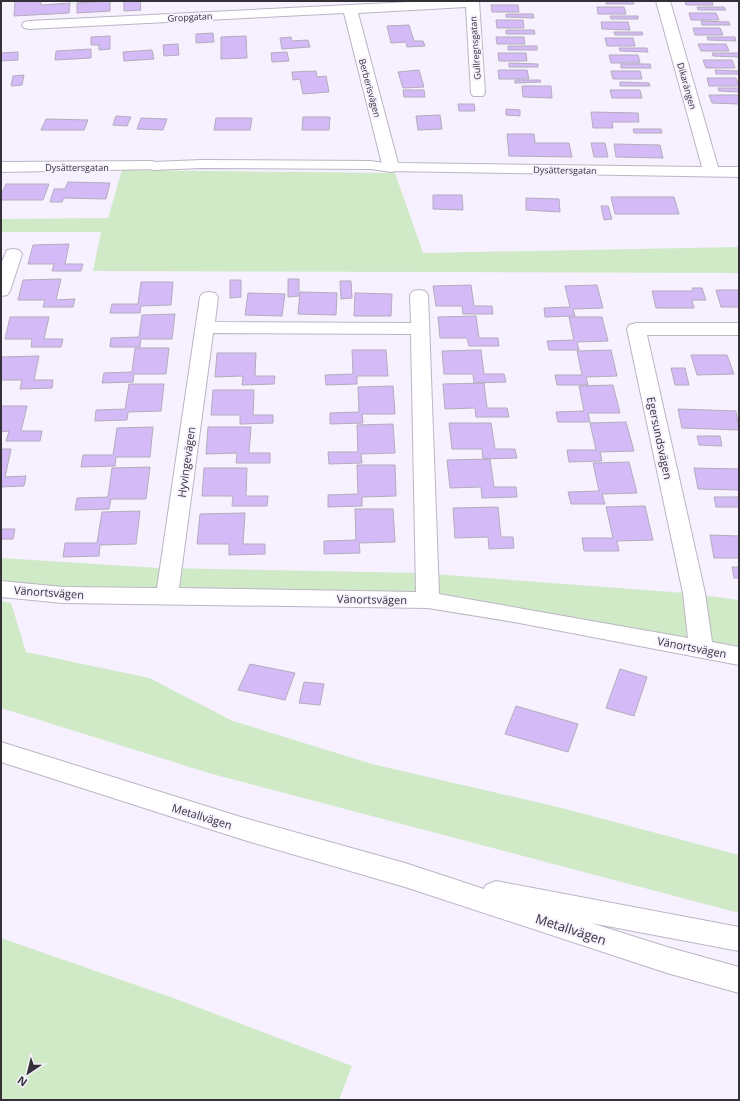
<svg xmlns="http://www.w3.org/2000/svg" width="740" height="1101" font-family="'Open Sans',sans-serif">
<rect width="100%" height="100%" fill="#f6f0ff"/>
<path fill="#d0eac8" d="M122 170 395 173 423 253 739 247V273L93 271 101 232H1V219L108 218Z
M1 558 159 568 420 573 685 593 739 600V660L422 608 1 587Z
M1 601 11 603 26 652 149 678 233 721 372 764 558 807 739 855V913L212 774 1 708Z
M1 938 176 999 352 1066 339 1100H1Z"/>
<path fill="#d4bbf7" stroke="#b3adbb" d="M15 1H41V5L70 3 69 13 14 16Z
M110 1V11L77 13V3Z
M124 1H140L141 10 124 11Z
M606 1H633L634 4H606Z
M685 1H712L713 5H686Z
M491 5H518L519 12H492Z
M597 7H624L626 14H598Z
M697 7H724L726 10H698Z
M689 13H716L719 20H691Z
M506 14H533L534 18 506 17Z
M610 16H638V19H611Z
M496 20H523L524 28H497Z
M701 21 729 22 730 25H702Z
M601 22H628L630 30 602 29Z
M409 25 414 41H423L425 46 407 47 406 42 391 43 387 26Z
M693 28H720L723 35H695Z
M506 30H534L535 34H506Z
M614 32H642L643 35H615Z
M213 33 214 42 196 43V34Z
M110 36V49L99 50V45H91V37Z
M246 36 247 58 221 59V37Z
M291 37 292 41 308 40 310 47 282 49 280 38Z
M496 37H524L525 44H497Z
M707 37H735L736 41 708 40Z
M605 38H633L635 46H607Z
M178 44 179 55 164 56 163 45Z
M698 44H726L729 51H701Z
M508 46H537V50H508Z
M619 48H647L648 52 620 51Z
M91 49V58L55 60 56 51Z
M152 50 154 59 124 61 123 52Z
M18 52V60L1 61V53Z
M287 52 289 61 272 62 271 53Z
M498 53H526L527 61H499Z
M712 53H739V57L713 56Z
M609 55H638L640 63H611Z
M703 60H732L735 68H706Z
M509 63 538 64V67H509Z
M621 64H650L651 68H621Z
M419 70 424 87 403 88 398 72Z
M498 70H527L529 79H499Z
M715 70 739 71V74H716Z
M316 71 317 77 326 76 329 92 303 94 300 79 293 80 292 72Z
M611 71H640L642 79H613Z
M24 75 22 85 11 86 13 76Z
M707 78H736L739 86H709Z
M515 80H540L541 82 515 83Z
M620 82 649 83 650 86H620Z
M522 86H551L552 98 523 97Z
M718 88H739V92L719 91Z
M403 90H424L425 97H404Z
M610 90H640L642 98H612Z
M709 95H739V104L712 103Z
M458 104H474L475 111H459Z
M506 109 520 110V116L506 115Z
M591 112 638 113 639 122H612L613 128H593Z
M440 115 442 129 418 130 416 116Z
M116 116 131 117 127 126 113 125Z
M303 117H330L329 130H302Z
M141 118 167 119 163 130 137 129Z
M216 118H252L250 130H214Z
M46 119 88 120 84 130H41Z
M633 129H661L662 133H634Z
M507 134H534L535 143H569L572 157 509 156Z
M591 143H605L608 157H594Z
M614 144 660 145 663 158 616 157Z
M68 182 110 183 106 199 64 198 62 202H50L54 189H65Z
M6 184H49L43 200H1V191H3Z
M433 195H462L463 210 433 209Z
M611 197H674L679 214H615Z
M526 198 559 199 560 212 526 210Z
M601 206H608L612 219 604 220Z
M69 244 65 264H83L81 271H52L54 264H28L33 245Z
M61 279 56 300 75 299 73 307H43L45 300H18L23 280Z
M288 279H299V296L288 297Z
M230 280H241V297L230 298Z
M340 281H351L352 298 341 299Z
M141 282H173L171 305 141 306 140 313H110L112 304H138Z
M471 285 474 306H492L493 314H463L462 306H436L433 286Z
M597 285 603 308 573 309 575 316 545 317 544 308 570 307 565 286Z
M692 288H702L706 300H692L694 308H656L652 291H693Z
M716 290H739V307H721Z
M300 292 337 293 336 315 298 314Z
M248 293 285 294 282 316 245 315Z
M355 293 392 294 391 316H354Z
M175 314 172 339H141L140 347H110L111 338 139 337 142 315Z
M476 316 479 338H498L499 346H469L467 338H440L438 317Z
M10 317H49L44 339H63L61 347H31L32 339H5Z
M569 317H602L608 341 577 342 579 350H549L547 341 574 340Z
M135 348H169L166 374H134L133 382 102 383 104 373 132 372Z
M352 350H386L388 376H357V384L326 385 325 375 353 374Z
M481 350 484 374H504L506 382 474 383 473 374H444L442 351Z
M611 350 617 376 586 377 588 385H557L555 375H582L577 351Z
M217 353H256L255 376H275L274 384 242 385 243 376 215 377Z
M691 355H727L734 374 697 375Z
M39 356 34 380H53L52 388 20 389 22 380H1V357Z
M671 368H685L689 385H675Z
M484 383 487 408H507L509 417H476L475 408 445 409 443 384Z
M129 384H164L161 411 128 412 127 420 95 421 96 410 125 409Z
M613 385 620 413H588L590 422H558L556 412 584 411 579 386Z
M393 386 395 414H362L363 423 330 424V413L359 412 358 387Z
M213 390H254L253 415H273V423L240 424V415H211Z
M1 406H27L21 431H42L40 441H6L9 431 1 432Z
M678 409 736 411 739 430 682 428Z
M626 422 634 451 600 452 602 461 569 462 567 450H596L590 423Z
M449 423H491L495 449H515L517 458 483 459 482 449H452Z
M393 424 395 453 361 454 362 463 329 464 328 452H358L357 425Z
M153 427 150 457H116L115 466 81 467 83 455H113L117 428Z
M208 427H251L249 453H270V463H236L237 453 206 454Z
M697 436H720L722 446 699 445Z
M1 449H11L5 477 26 476 24 486 1 487Z
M490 459 494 487H516L517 497 482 498 481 487 450 488 447 460Z
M629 462 637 493 602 494 605 504H571L568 492 599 491 593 463Z
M357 465H395L396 496 362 497V506L328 507V495L358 494Z
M150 467 146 499H111L109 509 75 510 77 498 108 497 112 468Z
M204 468H247L246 496H268L267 506H232L233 496H202Z
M694 468 739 469V490L698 489Z
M714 497H738L739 507H716Z
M645 506 653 540 617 541 619 551H584L582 538H613L606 507Z
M498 507 501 537H513L514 548 489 549 488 537 455 538 453 508Z
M355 509H393L395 542 359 543 360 553 324 554V541L356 540Z
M140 511 136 544 100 545 99 556 63 557 65 543H97L102 512Z
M245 513 243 544H265V554L229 555V544H197L200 514Z
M1 529H15L13 539H1Z
M710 535 739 536V558H714Z
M732 567H739V578H734Z
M250 664 295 673 285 700 238 690Z
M620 669 647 677 634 716 606 708Z
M304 682 324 684 320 705 299 703Z
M516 706 578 724 568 752 505 734Z"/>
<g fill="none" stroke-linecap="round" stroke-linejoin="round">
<defs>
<path id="service" d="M202 160 371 161 396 165 398 168 396 171 391 172 371 169 202 168 152 170 145 166 152 162Z"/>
<path id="minor" d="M430 1H479L485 93 483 96H473L471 93 466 7 358 13 398 163 702 167 656 1H670L718 167H739V177L385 171 383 168 344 13 29 29 24 28 22 25 24 22 29 21Z
M152 161 158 163 160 166 158 169 1 172V162Z
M13 249 19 250 22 254 10 291 7 295 1 296V264L7 250Z
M419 290 425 291 428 295 439 594 688 638 683 593 627 329 629 325 636 323H739V335H647L705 593 712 642 739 647V665L514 622 428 608 63 603 1 597V581L63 587 157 588 200 297 203 293 209 292 215 293 218 297 215 322 411 323 410 295 413 291ZM213 333 411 334 416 592 179 588Z"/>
<path id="primary" d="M1 742 244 818 405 863 484 889 486 885 496 881 739 927V951L591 923 667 947 739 967V993L667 973 405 887 244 840 1 762Z"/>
</defs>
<use href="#service" stroke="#bbb5c4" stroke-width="2"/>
<use href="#minor" stroke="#bbb5c4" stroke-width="2"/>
<use href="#primary" stroke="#bbb5c4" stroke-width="2"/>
<use href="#service" fill="#fff" fill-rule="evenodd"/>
<use href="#minor" fill="#fff" fill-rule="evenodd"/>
<use href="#primary" fill="#fff" fill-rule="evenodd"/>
</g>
<g text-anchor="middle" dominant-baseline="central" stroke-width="3.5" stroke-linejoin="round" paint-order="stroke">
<g font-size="9" fill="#333137" stroke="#f6f0ff">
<text transform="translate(190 17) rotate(-3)">Gropgatan</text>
<text transform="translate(475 48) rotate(-94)">Gullregnsgatan</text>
<text transform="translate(687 86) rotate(74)">Dikarängen</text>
<text transform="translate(370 88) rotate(75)">Berberisvägen</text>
<text x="77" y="167">Dysättersgatan</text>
<text transform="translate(565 170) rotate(1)">Dysättersgatan</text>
</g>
<g font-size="11" fill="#333137" stroke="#f6f0ff">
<text transform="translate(660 438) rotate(78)">Egersundsvägen</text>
<text transform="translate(186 462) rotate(-82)">Hyvingevägen</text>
<text transform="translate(49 592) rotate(4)">Vänortsvägen</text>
<text transform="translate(372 599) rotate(1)">Vänortsvägen</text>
<text transform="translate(692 647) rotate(11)">Vänortsvägen</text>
<text transform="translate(202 816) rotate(17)">Metallvägen</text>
</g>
<g font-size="13" fill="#333137" stroke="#f6f0ff">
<text transform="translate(571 929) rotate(18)">Metallvägen</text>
</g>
</g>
<rect width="740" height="1101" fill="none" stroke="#333137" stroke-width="4"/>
<g transform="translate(28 1073) rotate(215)" stroke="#f6f0ff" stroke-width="3" paint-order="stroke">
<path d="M0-3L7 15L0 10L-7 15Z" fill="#333137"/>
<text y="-6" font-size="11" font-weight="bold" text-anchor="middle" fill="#333137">N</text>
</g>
</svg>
